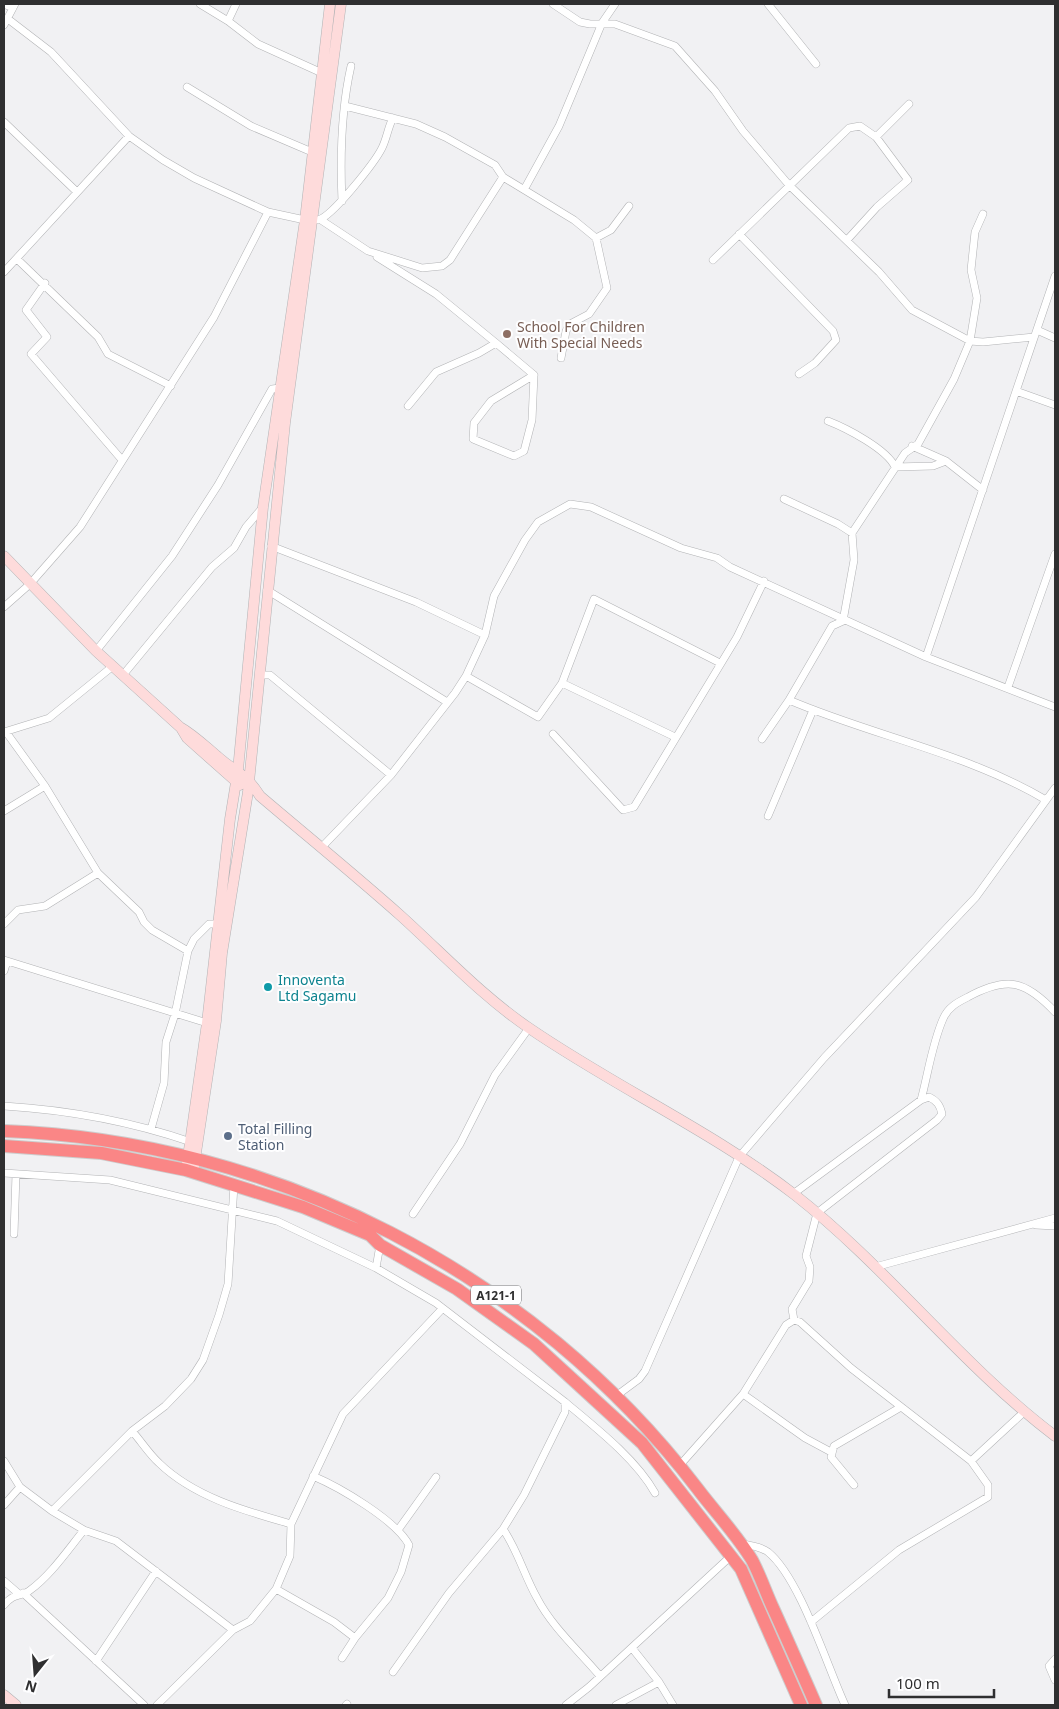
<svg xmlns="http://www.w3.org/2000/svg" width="1059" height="1709" font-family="'Noto Sans',sans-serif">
<rect width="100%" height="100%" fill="#f1f1f3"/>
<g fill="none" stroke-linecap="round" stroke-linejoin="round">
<defs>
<path id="street" d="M4 4 13 8
M200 4 228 21 258 44 322 73
M553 4 580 22 590 24H615L675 46 715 91 743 131 789 185 879 272 912 310 970 341 983 342 1034 337
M768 4 816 64
M8 19 51 52 129 136 163 160 194 178 268 212 305 220
M228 21 236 4
M4 25 15 4
M187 87 251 126 312 152
M345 106 416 124 445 137 495 165 503 177 574 220 596 238 607 288 589 314 570 324 566 331 561 358
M4 122 77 192
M876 137 909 104
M525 188 559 126 602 23 615 4
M342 201C340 157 341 110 351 66
M318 220C332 217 375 162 382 148 387 138 388 127 393 118
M321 220 368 251 422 268 442 266 450 260 503 177
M739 234 833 331 836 340 815 363 799 374
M596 238 611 230 629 206
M377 257 436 294 496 343
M17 259 98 337 108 354 171 386
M713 260 849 128 860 126 876 137 908 180 877 207 847 240
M4 272 129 136
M45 283 26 310 47 337 31 354 122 460
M1037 330 1055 338
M534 375 532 420 524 451 514 456 473 439 474 423 491 401Z
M1016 391 1055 405
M408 406 436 372 479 353 496 343 534 375
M828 421C846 428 887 449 895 467L933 466 946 461
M912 446 946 461 983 490
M784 499 838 524 852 533
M271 546 416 602 485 635
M267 590 447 702
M4 607 30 584 80 527 214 317 268 212
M96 651 172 556 218 485 272 389 280 388
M926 657 1055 276
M123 675 212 567 234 548 246 527 263 507
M259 675H270L391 775
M466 676 538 717 562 683 675 737
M562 683 594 599 720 663
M1008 687 1055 554
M789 700C873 736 967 753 1046 800
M4 732 49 718 113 666
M6 732 45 786 98 873 139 912 144 922 152 930 188 951
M553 734 623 810 634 807 737 637 764 581
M762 739 789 700 832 626 843 621 854 560 852 533 905 453 918 444 954 379 970 341 977 298 971 270 975 232 983 214
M4 811 45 786
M768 816 813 710
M321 848 391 775 455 693 466 676 485 635 494 596 525 540 538 522 570 504 591 507 681 548 717 558 730 567 926 657 1055 707
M4 924 18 910 45 906 98 873
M4 960 207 1023
M4 971 7 961
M921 1100C928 1074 932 1044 943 1019 948 1007 958 1002 968 997 1007 976 1025 980 1055 1012
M4 1106C68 1110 130 1121 191 1142
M151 1129 164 1083 166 1042 175 1014 188 951 194 939 209 924H217
M4 1173 110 1180 277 1221 376 1268 436 1303 565 1402V1412L524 1495 503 1529 449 1593 393 1672
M793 1194 921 1100 929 1097C937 1101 940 1105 942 1114L937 1120 817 1213 806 1256 810 1267 809 1281 792 1309 794 1320
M413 1214 460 1144 495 1075 529 1028
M1036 1225 1055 1226
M14 1234 16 1174
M875 1267 1055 1218
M376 1268 380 1245
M743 1394 805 1438 831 1452
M616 1396 639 1379 645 1371 739 1157 824 1058 976 897 1055 788
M565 1402C595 1427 636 1459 655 1493
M132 1431C141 1441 149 1454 159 1463 194 1497 245 1511 291 1524
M4 1461 20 1487 52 1511
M971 1461 1024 1412
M680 1465 743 1394 786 1325 794 1320 800 1322 851 1368 971 1461 988 1485V1497L899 1550 811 1622
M854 1485 831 1457 834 1446 901 1407
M4 1505 20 1487
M503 1529C518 1551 524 1575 537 1598 552 1627 579 1651 600 1676
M84 1530 116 1541 233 1630
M398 1530 436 1477
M742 1544C750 1545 761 1547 768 1552 800 1578 827 1666 845 1705
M4 1581 19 1594
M276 1589 334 1622 355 1638 388 1598 401 1572 409 1545C396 1520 339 1487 313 1476
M23 1593 144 1705
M4 1605C15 1592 19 1598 29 1591 51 1575 67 1551 84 1530L52 1511 132 1431 165 1406 191 1379 203 1360 219 1315 228 1284 234 1185
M632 1648 659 1682 673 1705
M342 1658 355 1638
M1055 1659 1049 1666 1055 1680
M96 1661 156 1571
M157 1705 233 1630 250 1621 276 1589 290 1556 291 1524 343 1414 442 1309
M346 1705 347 1704
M566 1705 589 1687 731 1556
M616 1705 659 1682"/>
<path id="secondary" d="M4 556 96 651 180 727C194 735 205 746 217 756 236 773 245 772 260 796 307 836 355 875 401 916 443 954 482 996 529 1028 615 1087 712 1131 795 1195 888 1268 961 1365 1055 1436
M181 728 187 738 240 785
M187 1164 207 1023 230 819 238 770 263 507 305 220 330 4
M194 1166 216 1021 222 953 248 792 285 423 341 4
M4 1695 16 1705"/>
<path id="highway" d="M4 1131C275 1141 532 1273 697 1488 715 1512 737 1535 752 1560 760 1575 766 1593 773 1608 788 1641 802 1673 816 1705
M4 1146 101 1153 186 1170 303 1207 370 1235 380 1245 457 1289 534 1344 642 1443 741 1569 801 1705"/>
</defs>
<use href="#street" stroke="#b2b3b5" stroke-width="8"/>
<use href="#secondary" stroke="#b2b3b5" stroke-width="11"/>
<use href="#highway" stroke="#cdcdcd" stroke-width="14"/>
<use href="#street" stroke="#fff" stroke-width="7"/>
<use href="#secondary" stroke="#fedbdb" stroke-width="10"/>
<use href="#highway" stroke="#fa8686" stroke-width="12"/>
</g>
<circle fill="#8d6e63" stroke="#fefeff" stroke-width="2" cx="507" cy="334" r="5"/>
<circle fill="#0f9aa8" stroke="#fefeff" stroke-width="2" cx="268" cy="987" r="5"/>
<circle fill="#5c6f8a" stroke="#fefeff" stroke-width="2" cx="228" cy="1136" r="5"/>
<g text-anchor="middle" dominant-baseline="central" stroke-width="4" stroke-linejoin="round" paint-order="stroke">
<rect fill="#fefeff" stroke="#6d6d6e" stroke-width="1" x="471" y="1285.5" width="50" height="19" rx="4"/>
<g font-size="12" font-weight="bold" fill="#2f2f30">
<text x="496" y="1295">A121-1</text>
</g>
<g font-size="14" fill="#785e54" stroke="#fefeff" text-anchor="start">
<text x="517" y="326">School For Children<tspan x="517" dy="16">With Special Needs</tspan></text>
</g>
<g font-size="14" fill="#0d838f" stroke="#fefeff" text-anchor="start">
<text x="278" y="979">Innoventa<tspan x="278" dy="16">Ltd Sagamu</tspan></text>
</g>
<g font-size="14" fill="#4e5e75" stroke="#fefeff" text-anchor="start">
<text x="238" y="1128">Total Filling<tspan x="238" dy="16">Station</tspan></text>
</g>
</g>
<rect width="1059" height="1709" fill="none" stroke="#2f2f30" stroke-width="10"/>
<g transform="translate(35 1674) rotate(197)" stroke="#fefeff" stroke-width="4" paint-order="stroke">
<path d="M0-4L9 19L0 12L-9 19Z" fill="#2f2f30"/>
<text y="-8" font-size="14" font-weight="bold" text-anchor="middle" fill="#2f2f30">N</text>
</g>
<path d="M889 1689v8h105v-8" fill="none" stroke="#2f2f30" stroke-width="2.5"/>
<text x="896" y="1689" font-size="15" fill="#2f2f30" stroke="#fefeff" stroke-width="4" paint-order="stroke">100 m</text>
</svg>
